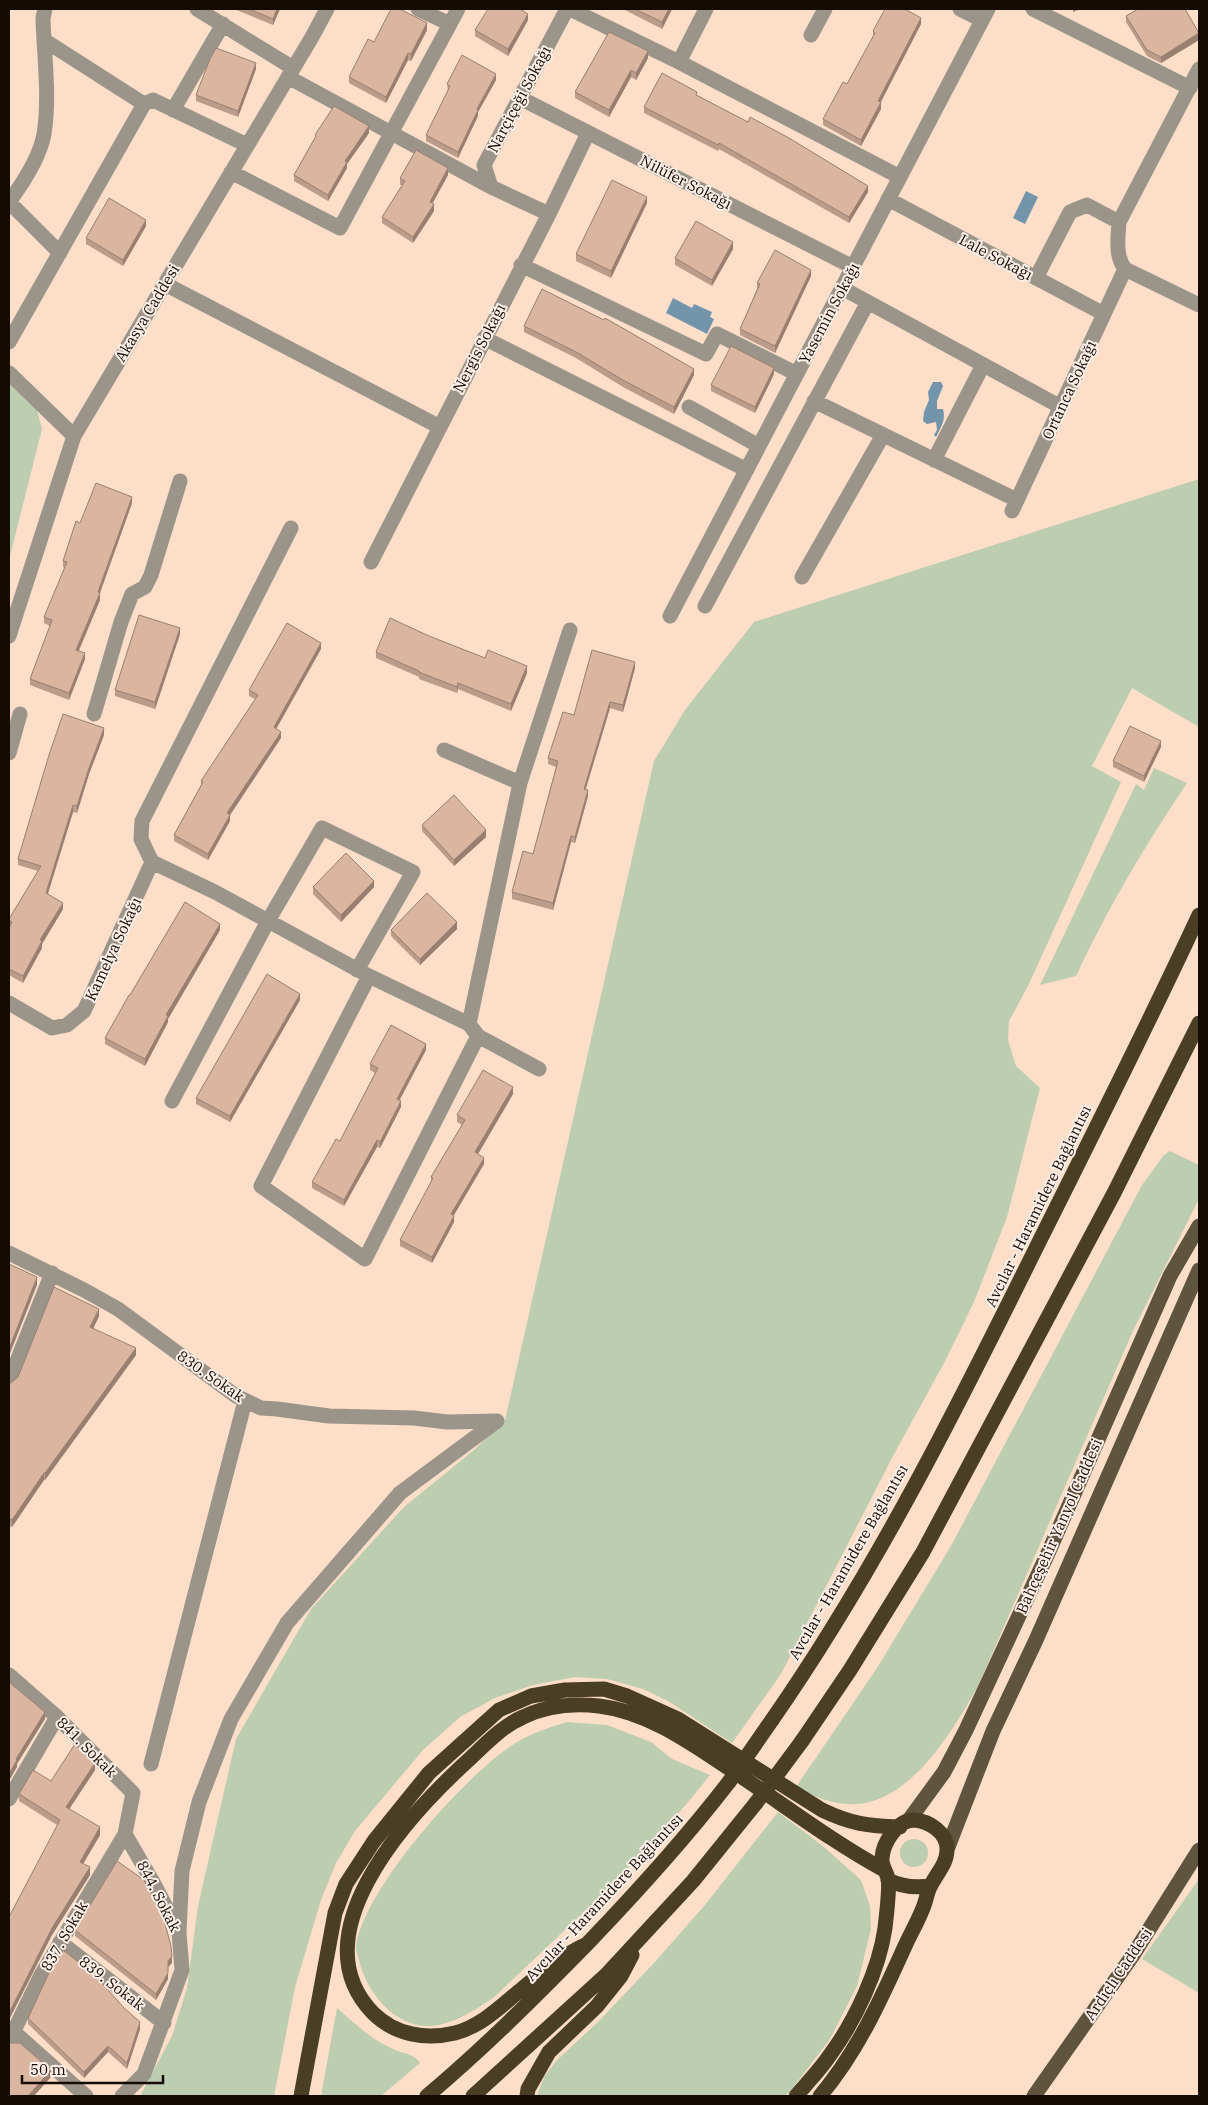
<svg xmlns="http://www.w3.org/2000/svg" width="1208" height="2105" font-family="'IBM Plex Serif',serif">
<rect width="100%" height="100%" fill="#fcdec9"/>
<path fill="#bccdb0" d="M9 384 37 410 42 429 9 560Z
M1199 479V727L1132 688 1092 766 1121 782 1028 986 1009 1021 1008 1040 1016 1066 1040 1088 1007 1217 974 1302 944 1363 893 1456 781 1674 732 1743 668 1701 643 1689 607 1679 575 1677 533 1685 495 1698 460 1717 423 1750 355 1831 336 1863 321 1900 295 1987 274 2096H140L172 2036 187 1988 198 1906 236 1739 311 1609 404 1507 474 1450 505 1420 654 761 685 710 754 622Z
M1154 768 1187 783C1146 844 1107 909 1076 976L1040 985 1136 784 1144 790Z
M1170 1151 1199 1165V1199L1133 1331 978 1686C953 1731 907 1809 847 1804 828 1803 811 1795 796 1787L877 1668 951 1546 1142 1185 1164 1155Z
M567 1722 607 1725 651 1742 672 1759 710 1775C647 1856 567 1928 493 1998 475 2010 454 2024 431 2026 395 2028 366 1992 359 1960 358 1956 355 1950 356 1946 364 1889 464 1777 511 1746 528 1734 548 1728 567 1722Z
M778 1812 824 1847 861 1880 870 1906 871 1929 857 1986 830 2039 792 2089 785 2096H537L544 2077 556 2061 599 2021 653 1964 705 1905Z
M900 1853a14 14 0 1 1 28 0a14 14 0 1 1-28 0Z
M1199 1879V1993L1142 1959Z
M337 2008C354 2023 372 2040 393 2049 404 2054 413 2053 420 2063L381 2096H321Z"/>
<path fill="#7295ac" d="M1026 191 1038 197 1025 224 1013 218Z
M673 298 692 308 694 304 712 312 710 317 714 319 707 334 666 313Z
M933 382H941L943 386 937 401V409H943C946 420 941 427 936 437L934 435 937 430 936 422 927 424 923 421 924 412 929 400 928 392Z"/>
<g fill="none" stroke-linecap="round" stroke-linejoin="round">
<path stroke="#9b9589" stroke-width="15" d="M197 9 293 68
M418 9 450 24
M570 9 679 62 706 9
M960 9 982 20
M1033 9 1190 88
M811 35 825 9
M44 40 144 104
M679 62 900 177
M1199 69 1119 222C1118 238 1115 256 1125 269L1199 305
M288 77 491 187
M520 98 853 267
M173 110 223 24
M231 172 340 228 458 9
M888 199 1104 314
M9 202C23 183 40 157 44 134 50 96 44 56 43 18L45 9
M9 202 60 253
M549 214 491 187 484 165 567 9
M521 265 706 354 717 334 797 374
M1036 278 1070 212 1087 205 1119 222
M165 284 440 427
M842 288 1061 407
M484 338 747 470
M9 342 144 104 153 100 247 145
M9 373 74 436
M814 401 1017 500
M689 407 759 446
M934 460 983 365
M1012 511 1125 269
M291 528 142 821 141 839 152 862 215 892 369 976 469 1024 478 1036 539 1069
M371 562 549 214 588 133
M802 577 883 435
M705 606 868 302
M670 616 988 9
M9 636 74 436 312 37 327 9
M94 714 121 622 132 594 145 587 151 575 180 481
M444 750 520 783 570 630
M9 753 20 714
M369 976 261 1186 365 1259 478 1036
M9 1003 52 1028 67 1025 84 1011 152 862
M469 1024 520 783
M172 1101 268 921 322 828 413 872 357 970
M9 1253 84 1290 118 1309 236 1396 261 1408 277 1409 329 1416 414 1418 447 1422 497 1421
M9 1381 52 1273
M9 1675 57 1717 133 1793 125 1834 41 1975 9 2041
M151 1764 245 1401
M9 1799 57 1717
M179 1932 182 1871 199 1802 231 1719 287 1623 400 1493 497 1421
M60 1942 164 2023
M14 2032 86 2096
M122 2096 144 2074 182 1970 179 1932 154 1884 125 1834"/>
<path stroke="#5f543e" stroke-width="15" d="M909 1820 944 1772 966 1730 1049 1551 1170 1276 1199 1226
M948 1847 993 1731 1036 1640 1199 1270
M1034 2096 1133 1955 1199 1850"/>
<path stroke="#4a3e24" stroke-width="15" d="M772 1720C877 1569 959 1404 1040 1240 1094 1132 1148 1025 1199 915
M802 1741 850 1670 923 1552 1114 1193 1199 1023
M888 1880C902 1887 915 1888 930 1886
M587 1944C563 1955 543 1971 523 1988 502 2005 482 2026 455 2033 426 2040 395 2035 373 2013 298 1936 405 1819 463 1765 482 1748 500 1727 523 1717 546 1706 574 1703 599 1706 649 1712 692 1744 733 1771 783 1804 831 1841 884 1870
M301 2096 335 1913 346 1884 374 1841 429 1773 499 1710 531 1696 565 1690 604 1689 627 1696 678 1719 822 1810C851 1824 868 1826 900 1827
M427 2096C484 2048 535 1997 587 1944 637 1892 685 1839 729 1782
M473 2096 606 1975 693 1881 756 1803
M527 2096 528 2089 549 2052 597 2006 621 1976 632 1955
M796 2096C807 2083 820 2070 830 2055 855 2021 879 1970 885 1928 886 1919 890 1887 888 1879 887 1872 881 1866 882 1858 883 1843 897 1820 914 1820 929 1821 948 1833 947 1850 947 1864 936 1874 930 1887 927 1893 926 1901 923 1908 918 1921 911 1933 905 1946 881 1999 858 2051 820 2096"/>
<path stroke="#4a3e24" stroke-width="15" d="M729 1782 772 1720
M756 1803 802 1741"/>
</g>
<path fill="#bb9c8a" d="M234 9H280L273 25Z
M625 9H672L662 29 625 10Z
M1126 16 1199 32V40L1161 63 1147 56 1126 22Z
M528 20 508 56 475 36V30Z
M921 24 881 102V109L861 146 823 125V119L847 84 873 37V31Z
M427 30 411 61 408 60 386 103 349 83V77L374 42Z
M648 58 636 80 631 77 609 117 575 98V92Z
M256 69 238 117 196 101V95Z
M496 80 478 112V116L458 158 426 141V135L448 91 447 84Z
M697 95 868 192 849 223 719 149 718 151 644 113V107Z
M369 133 347 164V168L328 201 294 181V175L315 138V135Z
M448 175 432 204 434 211 413 243 382 223V217L402 185H400V178Z
M647 203 611 278 576 261V254Z
M146 226 123 266 86 244V238Z
M733 249 712 286 675 265V258Z
M811 276 775 353 740 335V329L757 289V283Z
M524 326 694 375 674 414 623 387 576 358 524 332Z
M774 374 755 413 711 391V385Z
M132 503 100 593V600L79 651 85 659 69 700 30 685V679L50 626 44 623V617L65 568 63 567V561Z
M180 634 155 709 115 696V690Z
M429 636 485 658 527 673 511 711 458 689 457 693 419 679V677L376 658V652Z
M321 649 276 728 281 738 230 815V821L208 860 174 841V835L201 785V781L255 699 249 696V690Z
M635 668 623 712 610 708 585 790 588 796 575 843 571 842 553 910 512 899V892L533 854 556 767 548 764V758L574 715Z
M104 735 89 774 77 813 73 812 48 894 63 909 42 944V948L23 983 9 975V919L38 871 18 865V859Z
M1161 747 1144 782 1113 767V761Z
M422 825 486 837 454 866 422 831Z
M313 887H374L341 922 313 894Z
M457 929 420 965 391 936V930Z
M220 930 168 1019V1022L145 1066 105 1044V1038L130 995Z
M300 1000 230 1122 196 1104V1098Z
M426 1050 399 1100 401 1107 380 1148 377 1147 344 1206 312 1188V1182L340 1141 375 1073 370 1070V1064Z
M513 1094 478 1154 484 1164 454 1215V1222L432 1263 400 1246V1240L431 1183V1177L462 1125 457 1122V1115Z
M99 1316 93 1329 136 1355 45 1480H44L12 1527 9 1526V1383H11Z
M95 1770 69 1809 100 1835 83 1864 90 1875 52 1935 57 1825 19 1801V1794L51 1781Z
M75 1930 172 1963 168 1967V1979L156 2000 75 1936Z
M28 2018 140 2029 127 2069 108 2052 84 2078 28 2024Z"/>
<path fill="#997f70" d="M277 9H280L273 25V19Z
M669 9H672L662 29V22Z
M1073 9H1080L1073 12Z
M528 14V20L508 56V49Z
M921 18V24L878 107V101Z
M427 23V30L411 61V54Z
M1199 33V40L1161 63V57Z
M648 51V58L636 80V73Z
M408 53V60L386 103V97Z
M256 63V69L238 117V111Z
M631 70V77L609 117V110Z
M496 74V80L478 112V116L458 158V152L477 109Z
M881 102V109L861 146V140Z
M369 126V133L347 164V168L328 201V195L345 161Z
M448 168V175L430 208V202Z
M868 186V192L849 223V217Z
M647 197V203L611 278V271Z
M434 204V211L413 243V237Z
M146 220V226L123 266V260Z
M733 242V249L712 286V280Z
M811 270V276L775 353V346Z
M774 368V374L755 413V407Z
M694 369V375L674 414V407Z
M132 497V503L98 598 100 593V600L76 656V650L98 592Z
M180 628V634L155 709V702Z
M321 643V649L274 733V727Z
M85 653V659L69 700V693Z
M635 662V668L623 712V705Z
M527 666V673L511 711V704Z
M458 683V689L457 693V687Z
M610 702V708L584 795V789Z
M104 728V735L89 774 77 813V806L89 768Z
M281 732V738L230 815V821L208 860V854L227 813Z
M1161 741V747L1144 782V776Z
M588 790V796L575 843V837Z
M73 805V812L46 899V893Z
M486 830V837L454 866V860Z
M571 836V842L553 910V903Z
M374 881V887L341 922V915Z
M63 903V909L42 944V948L23 983V976L40 940Z
M457 922V929L420 965V959Z
M220 924V930L168 1019V1022L145 1066V1059L166 1015Z
M300 994V1000L230 1122V1116Z
M426 1044V1050L397 1105V1099Z
M513 1087V1094L475 1159V1152Z
M401 1101V1107L380 1148V1142Z
M377 1140V1147L344 1206V1200Z
M484 1158V1164L451 1220V1214Z
M454 1216V1222L432 1263V1257Z
M37 1277V1285L9 1356V1349Z
M99 1309V1316L90 1335V1327Z
M136 1348V1355L45 1480V1473Z
M44 1473V1480L12 1527V1520Z
M45 1712V1719L17 1764V1767L9 1781V1774L16 1759Z
M95 1763V1770L66 1814V1807Z
M100 1827V1835L80 1869V1862Z
M90 1867V1875L52 1935 9 2020V2013L52 1928Z
M172 1956V1963L168 1967V1961Z
M168 1973V1979L156 2000V1994Z
M140 2022V2029L127 2069V2063Z
M108 2046V2052L84 2078V2072Z
M51 2070V2077L34 2096H28Z"/>
<path fill="#dab5a0" stroke="#997f70" d="M249 9H277L273 19Z
M391 9H400L427 23 411 54 408 53 386 97 349 77 368 39 374 42Z
M488 9H520L528 14 508 49 475 30Z
M635 9H669L662 22Z
M885 9H905L921 18 878 101 881 102 861 140 823 119 843 82 847 84 875 33 873 31Z
M1138 9H1185L1199 33 1161 57 1147 50 1126 16Z
M609 32 648 51 636 73 631 70 609 110 575 92Z
M216 48 256 63 238 111 196 95 210 59Z
M462 55 496 74 477 109 478 110 458 152 426 135 450 86 447 84Z
M662 73 697 92 696 95 748 122 750 117 789 138 868 186 849 217 719 143 718 145 644 107Z
M334 106 369 126 345 161 347 162 328 195 294 175 316 136 315 135Z
M416 150 448 168 430 202 434 204 413 237 382 217 405 181 400 178Z
M612 180 647 197 611 271 576 254Z
M109 198 146 220 123 260 86 238Z
M696 221 733 242 712 280 675 258Z
M775 250 811 270 775 346 740 329 760 284 757 283Z
M542 289 604 320 605 318 694 369 674 407 623 380 576 352 524 326Z
M731 346 774 368 755 407 711 385Z
M96 483 132 497 98 592 100 593 76 650 85 653 69 693 30 679 52 620 44 617 67 562 63 561 76 521 80 523Z
M139 615 180 628 155 702 115 690Z
M390 618 429 636 485 658 488 650 527 666 511 704 458 683 457 687 419 672V671L376 652Z
M287 623 321 643 274 727 281 732 227 813 230 815 208 854 174 835 203 782 201 781 258 695 249 690Z
M592 650 635 662 623 705 610 702 584 789 588 790 575 837 571 836 553 903 512 892 523 851 533 854 558 761 548 758 563 712 574 715Z
M63 714 104 728 89 768 77 806 73 805 46 893 63 903 40 940 42 941 23 976 9 969V928L12 922 9 920V919L41 866 18 859 49 755Z
M1130 726 1161 741 1144 776 1113 761Z
M454 795 486 830 454 860 422 825Z
M346 853 374 881 341 915 313 887Z
M427 893 457 922 420 959 391 930Z
M185 902 220 924 166 1015 168 1016 145 1059 105 1038 129 995H130Z
M267 974 300 994 230 1116 196 1098Z
M391 1025 426 1044 397 1099 401 1101 380 1142 377 1140 344 1200 312 1182 336 1139 340 1141 378 1068 370 1064Z
M483 1070 513 1087 475 1152 484 1158 451 1214 454 1216 432 1257 400 1240 433 1178 431 1177 465 1120 457 1115Z
M9 1264 37 1277 9 1349Z
M54 1287 99 1309 90 1327 136 1348 45 1473H44L12 1520 9 1519V1383H11L18 1377Z
M9 1682 45 1712 16 1759 17 1760 9 1774Z
M75 1744 95 1763 66 1807 100 1827 80 1862 90 1867 52 1928 9 2013V1917L60 1820 19 1794 33 1770 51 1781Z
M117 1861 144 1880 163 1916 171 1946 172 1956 168 1961V1973L156 1994 75 1930Z
M63 1950 94 1974 124 2008 140 2022 127 2063 108 2046 84 2072 28 2018 49 1973Z
M9 2043H20L51 2070 28 2096H9Z"/>
<g text-anchor="middle" dominant-baseline="central" stroke-width="4" stroke-linejoin="round" paint-order="stroke">
<g font-size="15" fill="#140b05" stroke="#fcefe7">
<text transform="translate(519 99) rotate(-62)">Narçiçeği Sokağı</text>
<text transform="translate(686 182) rotate(27)">Nilüfer Sokağı</text>
<text transform="translate(996 257) rotate(28)">Lale Sokağı</text>
<text transform="translate(147 313) rotate(-59)">Akasya Caddesi</text>
<text transform="translate(829 313) rotate(-62)">Yasemin Sokağı</text>
<text transform="translate(479 348) rotate(-63)">Nergis Sokağı</text>
<text transform="translate(1069 390) rotate(-65)">Ortanca Sokağı</text>
<text transform="translate(113 949) rotate(-65)">Kamelya Sokağı</text>
<text transform="translate(1038 1206) rotate(-64)">Avcılar - Haramidere Bağlantısı</text>
<text transform="translate(211 1376) rotate(35)">830. Sokak</text>
<text transform="translate(1059 1526) rotate(-66)">Bahçeşehir Yanyol Caddesi</text>
<text transform="translate(848 1562) rotate(-60)">Avcılar - Haramidere Bağlantısı</text>
<text transform="translate(87 1747) rotate(45)">841. Sokak</text>
<text transform="translate(159 1896) rotate(63)">844. Sokak</text>
<text transform="translate(604 1897) rotate(-47)">Avcılar - Haramidere Bağlantısı</text>
<text transform="translate(64 1936) rotate(-60)">837. Sokak</text>
<text transform="translate(1118 1974) rotate(-56)">Ardıçlı Caddesi</text>
<text transform="translate(112 1983) rotate(38)">839. Sokak</text>
</g>
</g>
<rect width="1208" height="2105" fill="none" stroke="#140b05" stroke-width="20"/>
<path d="M22 2075v8h141v-8" fill="none" stroke="#140b05" stroke-width="2.5"/>
<text x="30" y="2075" font-size="15" fill="#140b05" stroke="#fcefe7" stroke-width="4" paint-order="stroke">50 m</text>
</svg>
